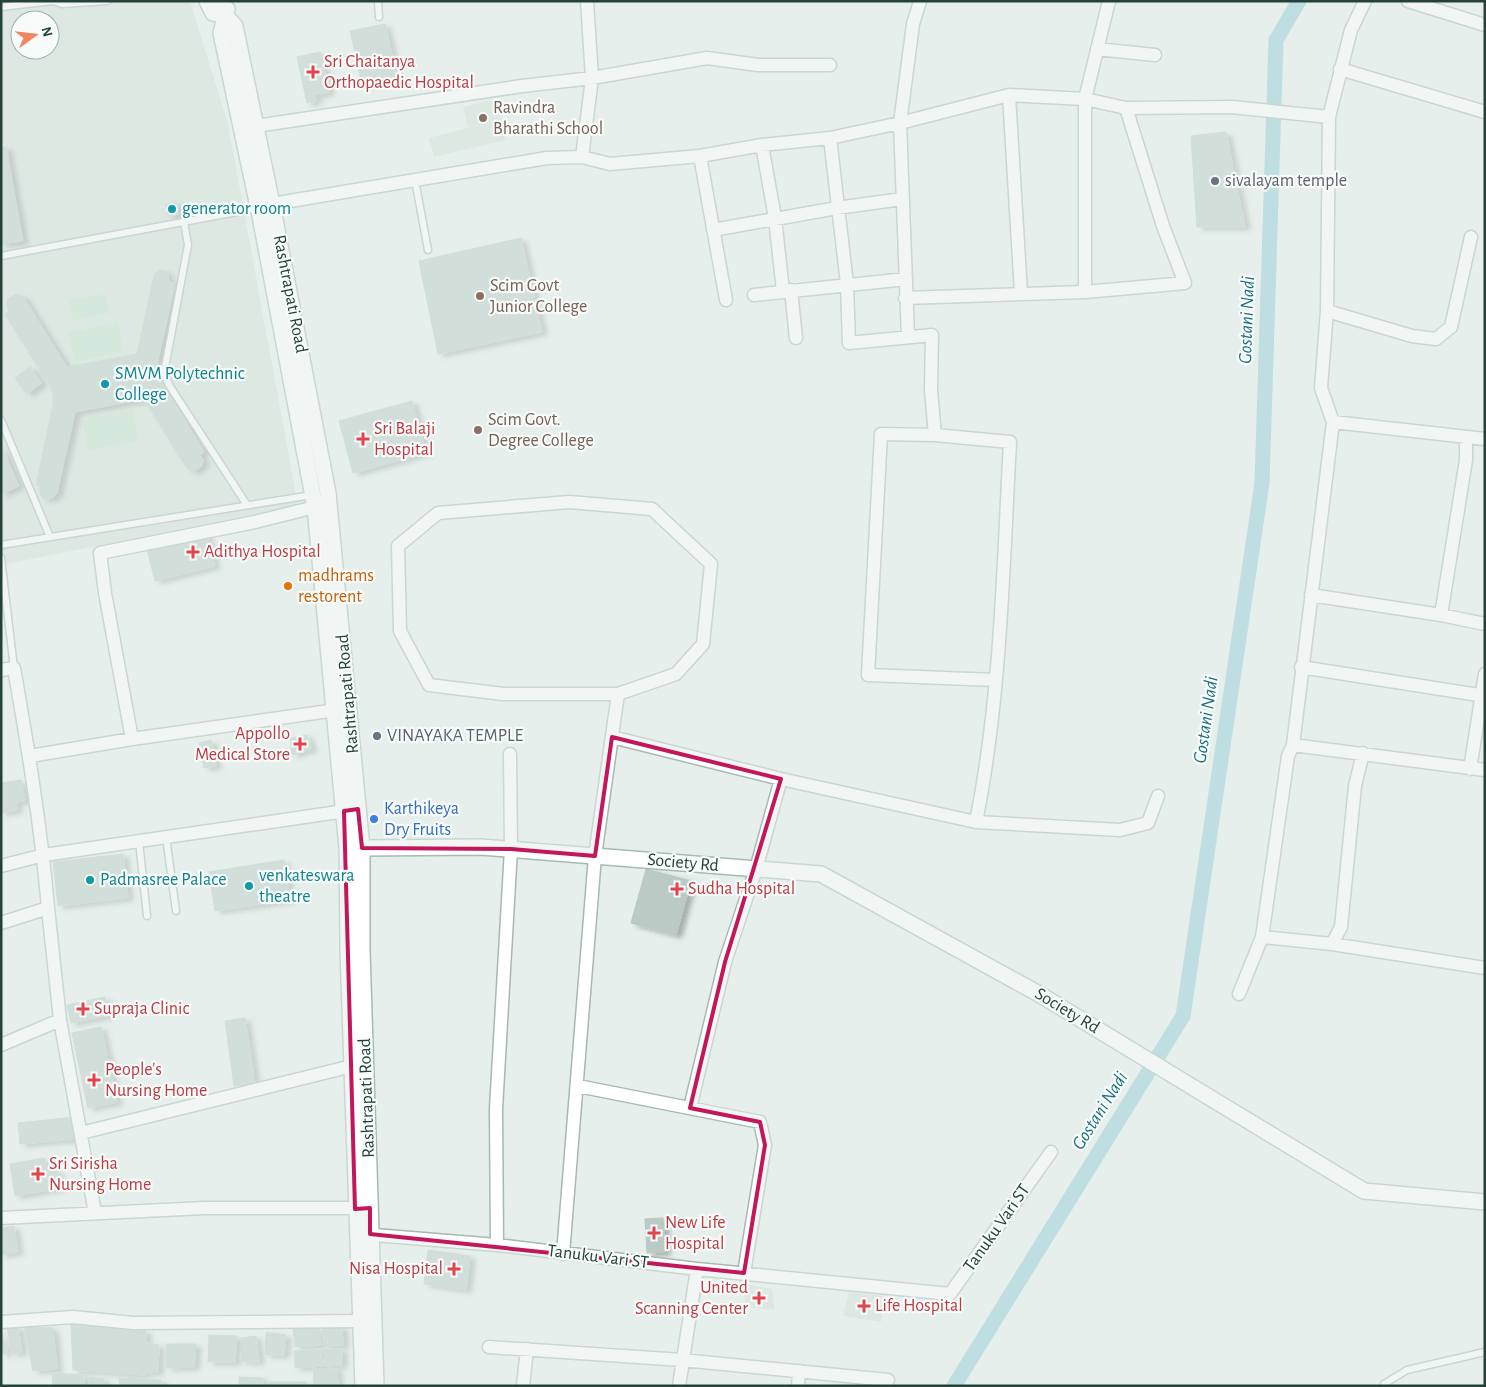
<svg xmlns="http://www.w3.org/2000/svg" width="1486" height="1387" font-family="'Alegreya Sans',sans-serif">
<defs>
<filter id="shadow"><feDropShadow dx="5.5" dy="3" stdDeviation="2.5" flood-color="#0004"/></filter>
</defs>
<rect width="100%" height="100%" fill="#e6efeb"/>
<path fill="#d4dfda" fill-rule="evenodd" d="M1 1H190L228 124 298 506 1 565ZM20 20H50V50H20Z
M496 99 506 140 434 157 429 138 468 128 463 107Z
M744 1284 772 1289 775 1310 745 1307Z
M849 1292 883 1296 881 1322 843 1316Z"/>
<path fill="#bfe0c8" d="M106 294 109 313 73 320 69 300Z
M118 323 123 352 74 361 69 332Z
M133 410 139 440 88 450 82 420Z"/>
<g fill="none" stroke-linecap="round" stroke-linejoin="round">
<path stroke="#8ec9d4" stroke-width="15" d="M954 1386 1183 1016 1262 483 1276 40 1299 1"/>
</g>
<path fill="#bbcac4" stroke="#b8c9c2" filter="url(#shadow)" d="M385 24 397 77 362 84 350 31Z
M320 52 329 92 315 95 316 101 307 103 297 57Z
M1226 132 1245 227H1197L1191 136Z
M6 147 23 241 2 244 1 148Z
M176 202 179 214 168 217 165 204Z
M521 238 542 332 438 354 419 261Z
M159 270 167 272 169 282 175 283 157 365 158 376 204 452 200 455 203 460 202 466 194 471 186 467 144 399 75 412 57 493 53 498 45 499 40 495V486L36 485 53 405V395L50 386 5 314 10 311 7 306 8 299 16 294 24 298 67 367 137 354 154 275Z
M30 367 42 383 27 394 15 378Z
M412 401 426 453 353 473 339 421Z
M1 446 19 486 1 494Z
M206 533 215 566 155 581 147 549Z
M307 735 312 749 292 755 290 738Z
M211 740 216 766 204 768 199 743Z
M21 780 25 801 16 802 17 810 1 813V783Z
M123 854 128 898 58 906 53 862Z
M284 860 290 900 215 911 209 872Z
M646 869 691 881 676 935 631 923Z
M105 997 109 1015 71 1023 67 1005Z
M245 1018 255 1084 234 1086 225 1021Z
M101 1027 117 1102 88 1108 72 1033Z
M75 1117 77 1139 20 1144 18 1123Z
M45 1158 47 1171 57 1170 60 1188 15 1196 10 1164Z
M663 1218 665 1252 647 1253 645 1219Z
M14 1226 18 1252 1 1255V1228Z
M428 1250 470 1256 466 1290 424 1284Z
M71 1324 146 1331 145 1375 73 1370Z
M18 1326 22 1352 12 1354 7 1328Z
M342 1326 343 1345 324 1347 322 1327Z
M24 1327 53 1328 57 1369 33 1371Z
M319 1328 321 1345 295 1347 293 1329Z
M1 1329 7 1353 1 1354Z
M266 1332 286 1335 284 1355H265Z
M209 1335 237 1336 235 1362H208Z
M256 1336 259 1362 241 1361 242 1338Z
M147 1343 159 1345 158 1372 147 1373Z
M166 1344H196L194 1367 166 1368Z
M322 1349 323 1366 295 1368 294 1351Z
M325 1349H342V1365L325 1366Z
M313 1369H337L338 1386H314Z
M52 1373 84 1375V1386H53Z
M89 1377 104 1379V1386H89Z
M239 1377 263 1378V1386H239Z
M119 1378 161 1380V1386H120Z
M267 1382H306V1386H268Z"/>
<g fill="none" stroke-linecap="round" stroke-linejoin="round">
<defs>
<path id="lane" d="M378 1 379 17
M1 7 53 1 62 4 107 1
M415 180 428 250
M184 222 188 245 164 373 169 385 247 505
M1 256 258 208
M1 420 50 537
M1 545 312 495
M1 558 14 668
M166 837 176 911
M139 841 147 916
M1384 1384 1407 1370 1485 1352"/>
<path id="street" d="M1408 1 1485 25
M1097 49 1155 55
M1340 69 1485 112
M1009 95 1021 293
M256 126 522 86 592 78 707 58 758 65H830
M830 138 847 284 849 343 932 335 931 390 935 435
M762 145 775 218 783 291
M700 156 726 300
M582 157 592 78 587 1
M272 204 547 158 582 157 610 164 700 156 762 145 830 138 900 123 1009 95 1085 99 1126 108 1232 107 1329 117
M713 230 837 208 902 199
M791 290 796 338
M1085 292V99L1109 1
M754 295 906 279
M905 298 1085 292 1185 283 1163 226 1126 108
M1327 311 1412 336 1436 339 1451 327 1471 237
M908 337 900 123 913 24 920 1
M1333 422 1485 439
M569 502 652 509 711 564 703 644 676 674 618 694H503L429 685 400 631 398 546 438 513Z
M1311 595 1441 615 1485 624
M1441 615 1466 460V437
M1301 667 1485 696
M1 670 14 668C28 748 41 827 48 908L1 923
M612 737 781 779
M132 739 336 710
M1293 745 1485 770
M30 756 132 739 105 593 100 553 255 522 315 507
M1470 769 1485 674
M976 822C1001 697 1003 569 1010 442L935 435 881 434 868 675 995 680
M1 866 44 855 352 810
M48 908 60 1020 95 1213
M1262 937 1332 944 1485 968
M1332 944 1341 927 1355 786 1363 753
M1239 994 1262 937 1288 756 1293 745 1333 422 1321 388 1327 311 1329 117 1351 30 1365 1
M1 1045 60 1020
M578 1086 760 1122 765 1145 744 1273
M690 1108 725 962 756 869 781 779 976 822 1120 830 1148 823 1158 796
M81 1133 352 1066
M1 1218 204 1208H366
M362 1234 497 1245 697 1269 950 1294 1051 1152
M497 1245 496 1109 511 849 510 754
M563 1254 595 856 618 694
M1 1322 73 1317 133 1323 361 1321
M489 1347 682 1360 888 1380
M523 1386 527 1349
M679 1386 697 1269
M798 1386 799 1371"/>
<path id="secondary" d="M207 1 213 13 225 15
M221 1 225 15 235 26 272 204 328 493 362 848V951L376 1386
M227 9 221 33 260 216 315 507 347 848 348 951 363 1386
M362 848 481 847 821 874 1039 994 1364 1191 1485 1202"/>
</defs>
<use href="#lane" stroke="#a8b8b2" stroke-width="9"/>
<use href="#street" stroke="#a8b8b2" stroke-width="15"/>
<use href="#secondary" stroke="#a4bbb3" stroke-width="18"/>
<use href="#lane" stroke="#fff" stroke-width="6"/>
<use href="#street" stroke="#fff" stroke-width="12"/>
<use href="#secondary" stroke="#fff" stroke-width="15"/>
</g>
<path d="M0 0H1486V1387H0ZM612 737 781 779 725 962 690 1108 760 1122 765 1145 744 1273 370 1234V1208L355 1209 344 811 358 809 362 848 511 849 595 856Z" fill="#e6efeb" fill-opacity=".55" fill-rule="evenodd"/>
<path fill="none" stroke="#c2185b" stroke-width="4" stroke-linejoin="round" d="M612 737 781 779 725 962 690 1108 760 1122 765 1145 744 1273 370 1234V1208L355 1209 344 811 358 809 362 848 511 849 595 856Z"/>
<g fill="#e0444e" stroke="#f7fbf9" stroke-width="2">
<path d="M310.5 64.5h5v5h5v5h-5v5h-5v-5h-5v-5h5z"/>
<path d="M360.5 431.5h5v5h5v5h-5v5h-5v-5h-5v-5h5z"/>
<path d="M190.5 544.5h5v5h5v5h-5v5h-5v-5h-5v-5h5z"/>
<path d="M297.5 736.5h5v5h5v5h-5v5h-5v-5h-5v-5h5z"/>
<path d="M674.5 881.5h5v5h5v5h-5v5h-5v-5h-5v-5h5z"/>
<path d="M80.5 1001.5h5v5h5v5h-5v5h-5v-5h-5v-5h5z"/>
<path d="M91.5 1072.5h5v5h5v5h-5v5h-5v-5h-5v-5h5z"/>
<path d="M35.5 1166.5h5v5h5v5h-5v5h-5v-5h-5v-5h5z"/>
<path d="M651.5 1225.5h5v5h5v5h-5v5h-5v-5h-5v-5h5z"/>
<path d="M451.5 1261.5h5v5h5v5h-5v5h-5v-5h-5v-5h5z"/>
<path d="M756.5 1290.5h5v5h5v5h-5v5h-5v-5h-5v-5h5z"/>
<path d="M861.5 1298.5h5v5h5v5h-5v5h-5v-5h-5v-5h5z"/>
</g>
<g fill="#8d6e63" stroke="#f7fbf9" stroke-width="2">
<circle cx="483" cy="118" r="5"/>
<circle cx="480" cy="296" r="5"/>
<circle cx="478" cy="430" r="5"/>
</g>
<g fill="#6b7280" stroke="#f7fbf9" stroke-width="2">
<circle cx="1215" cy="181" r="5"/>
<circle cx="377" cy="736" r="5"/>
</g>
<g fill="#0f9aa8" stroke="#f7fbf9" stroke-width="2">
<circle cx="172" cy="209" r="5"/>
<circle cx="105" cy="384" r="5"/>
<circle cx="90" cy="880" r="5"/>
<circle cx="249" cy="886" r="5"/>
</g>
<circle fill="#e8710a" stroke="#f7fbf9" stroke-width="2" cx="288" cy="586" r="5"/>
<circle fill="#3f7fe0" stroke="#f7fbf9" stroke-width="2" cx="374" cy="819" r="5"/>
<g text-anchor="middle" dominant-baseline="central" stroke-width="4.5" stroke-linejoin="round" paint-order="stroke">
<g font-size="18" fill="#be3a42" stroke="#f7fbf9" text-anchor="start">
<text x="324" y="62">Sri Chaitanya<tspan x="324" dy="21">Orthopaedic Hospital</tspan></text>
<text x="374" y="429">Sri Balaji<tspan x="374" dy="21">Hospital</tspan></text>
<text x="204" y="552">Adithya Hospital</text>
<text x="290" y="734" text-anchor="end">Appollo<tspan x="290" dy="21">Medical Store</tspan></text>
<text x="688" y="889">Sudha Hospital</text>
<text x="94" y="1009">Supraja Clinic</text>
<text x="105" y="1070">People's<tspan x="105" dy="21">Nursing Home</tspan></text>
<text x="49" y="1164">Sri Sirisha<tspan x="49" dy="21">Nursing Home</tspan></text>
<text x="665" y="1223">New Life<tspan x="665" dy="21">Hospital</tspan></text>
<text x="443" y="1269" text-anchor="end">Nisa Hospital</text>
<text x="748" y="1288" text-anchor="end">United<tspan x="748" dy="21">Scanning Center</tspan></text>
<text x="875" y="1306">Life Hospital</text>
</g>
<g font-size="18" fill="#785e54" stroke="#f7fbf9" text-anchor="start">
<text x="493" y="108">Ravindra<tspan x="493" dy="21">Bharathi School</tspan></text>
<text x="490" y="286">Scim Govt<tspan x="490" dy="21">Junior College</tspan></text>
<text x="488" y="420">Scim Govt.<tspan x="488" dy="21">Degree College</tspan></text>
</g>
<g font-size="18" fill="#5b616d" stroke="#f7fbf9" text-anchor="start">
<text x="1225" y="181">sivalayam temple</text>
<text x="387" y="736">VINAYAKA TEMPLE</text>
</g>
<g font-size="18" fill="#0d838f" stroke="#f7fbf9" text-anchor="start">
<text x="182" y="209">generator room</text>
<text x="115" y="374">SMVM Polytechnic<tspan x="115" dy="21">College</tspan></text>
<text x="259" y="876">venkateswara<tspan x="259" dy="21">theatre</tspan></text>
<text x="100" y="880">Padmasree Palace</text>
</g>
<g font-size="18" fill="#24423a" stroke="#f7fbf9">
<text transform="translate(290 294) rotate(79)">Rashtrapati Road</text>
<text transform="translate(348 694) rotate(-95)">Rashtrapati Road</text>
<text transform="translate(683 863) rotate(5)">Society Rd</text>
<text transform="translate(1067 1011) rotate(31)">Society Rd</text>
<text transform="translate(367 1098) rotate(-92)">Rashtrapati Road</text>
<text transform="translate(997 1228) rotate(-55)">Tanuku Vari ST</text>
<text transform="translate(598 1257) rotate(7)">Tanuku Vari ST</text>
</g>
<g font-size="18" fill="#c56008" stroke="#f7fbf9" text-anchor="start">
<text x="298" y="576">madhrams<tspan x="298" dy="21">restorent</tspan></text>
</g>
<g font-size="18" fill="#366cbe" stroke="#f7fbf9" text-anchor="start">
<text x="384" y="809">Karthikeya<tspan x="384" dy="21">Dry Fruits</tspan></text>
</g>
<g font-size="19" font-style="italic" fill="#1c6f80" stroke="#f7fbf9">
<text transform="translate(1247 320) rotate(-88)">Gostani Nadi</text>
<text transform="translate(1206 720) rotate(-82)">Gostani Nadi</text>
<text transform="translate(1100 1111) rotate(-58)">Gostani Nadi</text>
</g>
</g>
<rect width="1486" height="1387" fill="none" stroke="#24423a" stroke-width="5"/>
<g transform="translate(35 35) rotate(75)"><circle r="24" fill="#f7fbf9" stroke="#a3b1ad"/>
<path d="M0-4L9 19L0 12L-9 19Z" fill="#f4845f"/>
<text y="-8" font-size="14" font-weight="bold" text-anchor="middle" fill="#24423a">N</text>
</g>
</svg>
